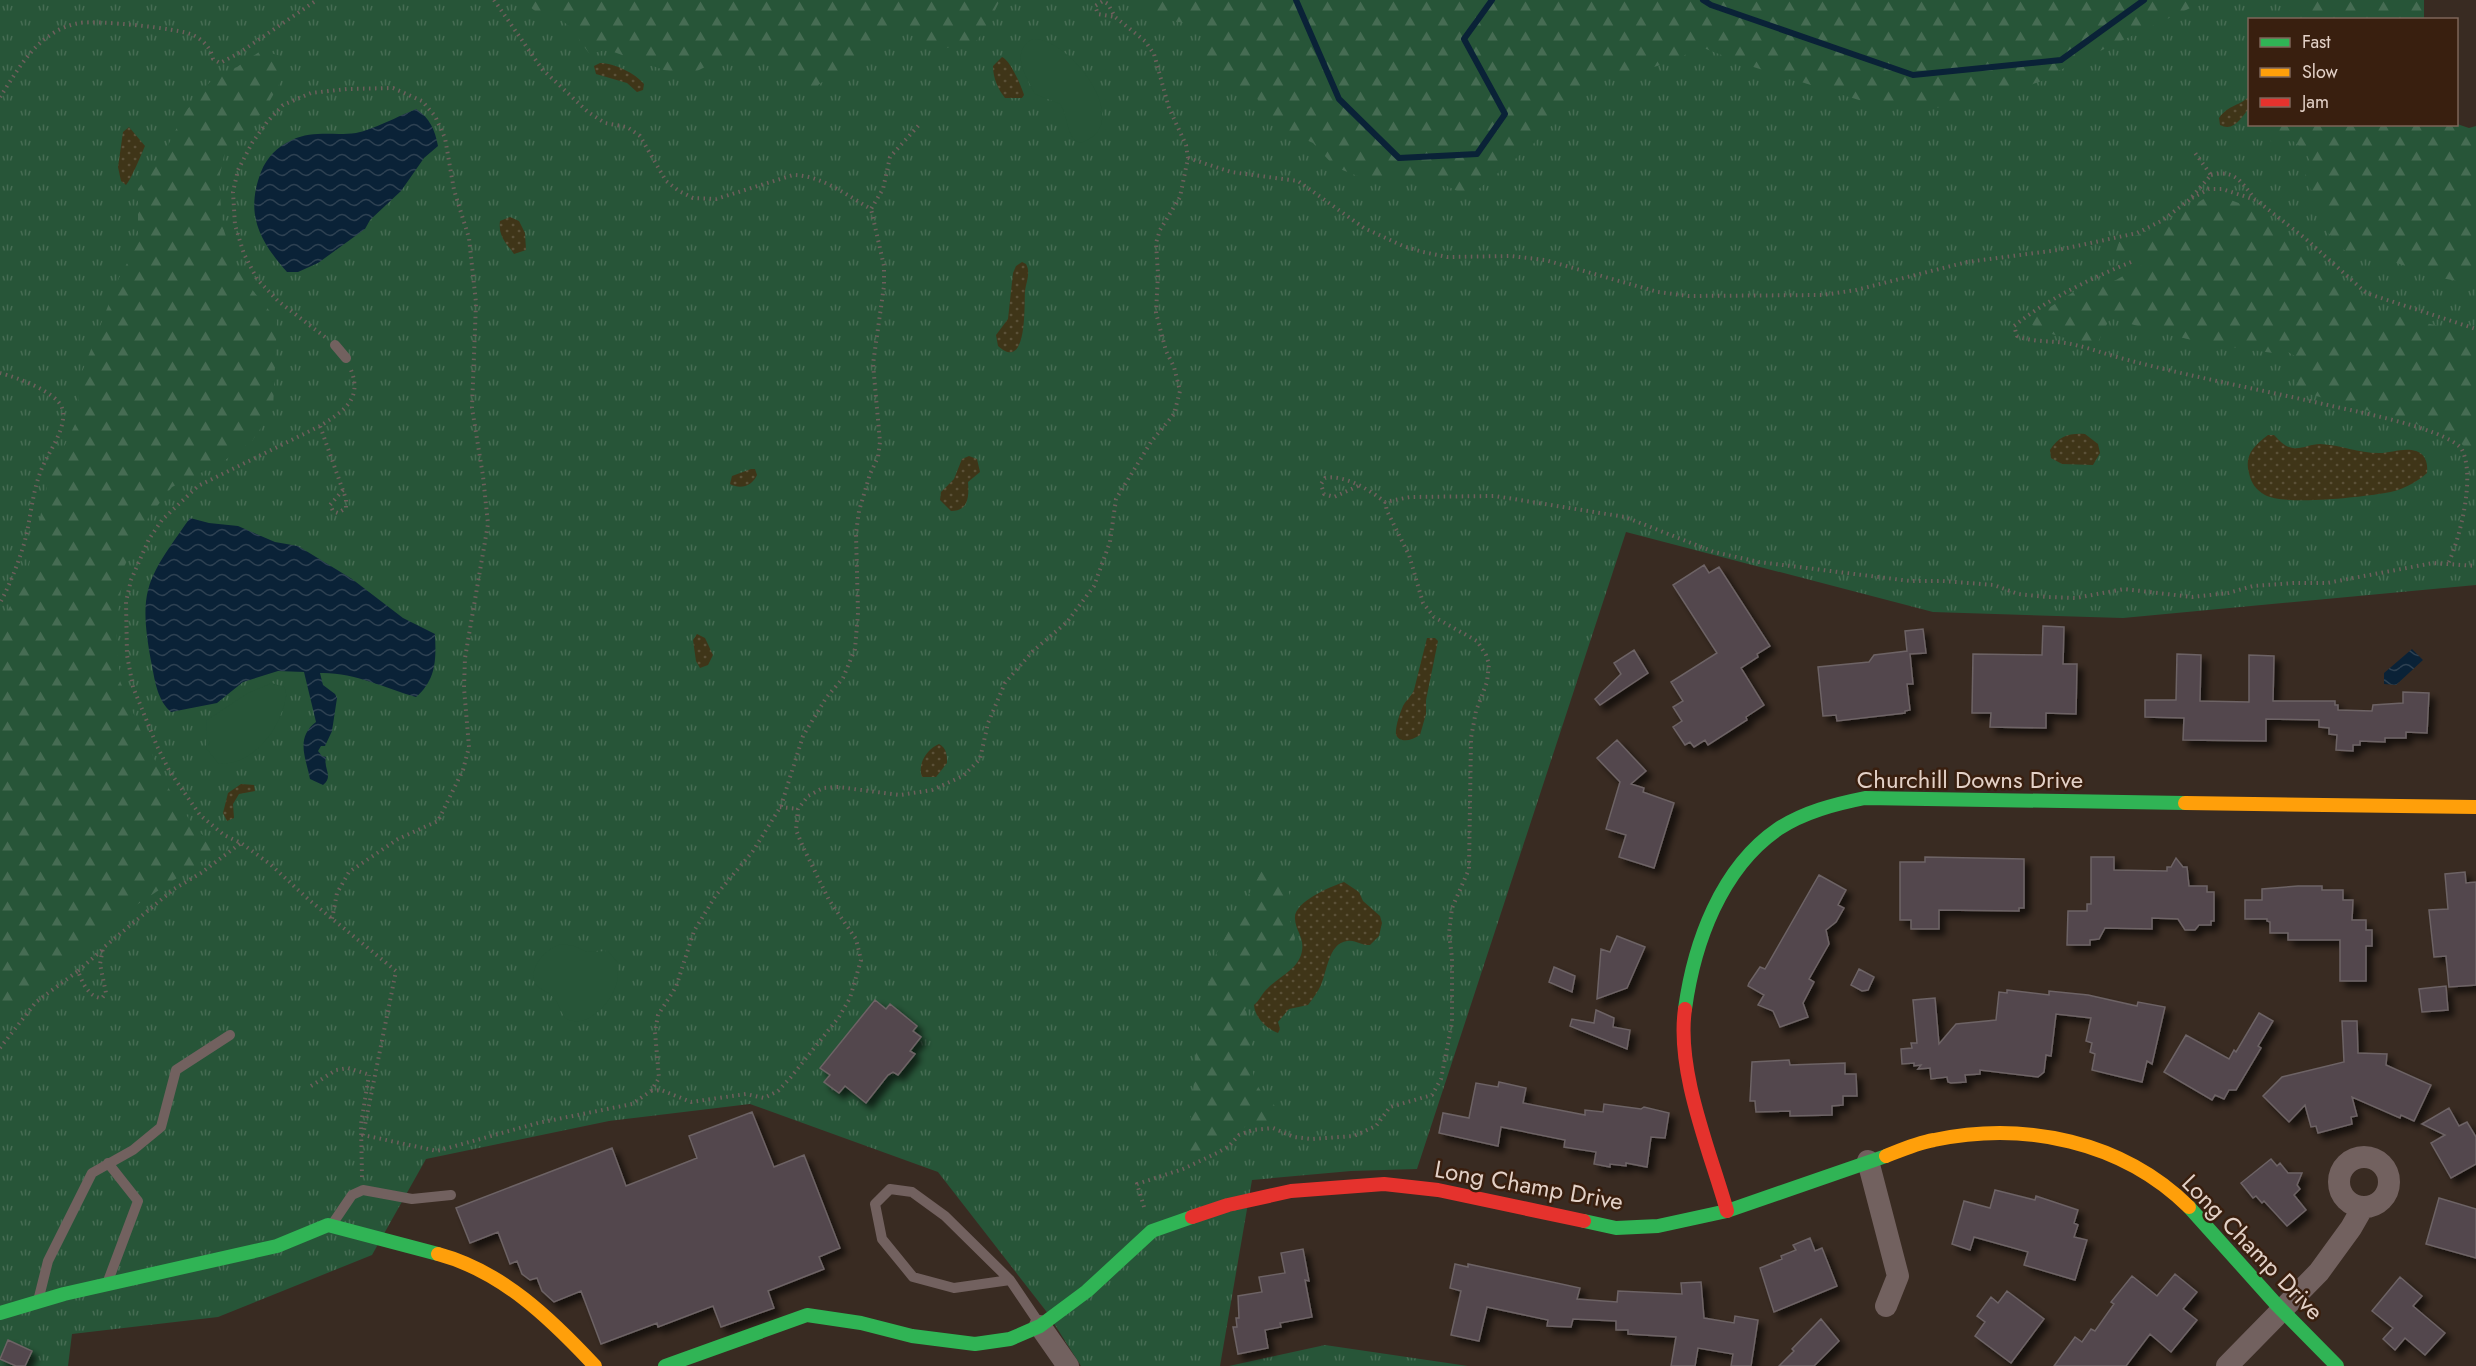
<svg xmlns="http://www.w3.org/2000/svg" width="2476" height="1366" font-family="Jost,sans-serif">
<defs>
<pattern id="grass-tufts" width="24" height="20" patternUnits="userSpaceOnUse" patternTransform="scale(1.5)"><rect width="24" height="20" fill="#275538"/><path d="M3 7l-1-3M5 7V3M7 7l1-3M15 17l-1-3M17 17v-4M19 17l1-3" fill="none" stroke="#466c53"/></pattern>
<pattern id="forest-firs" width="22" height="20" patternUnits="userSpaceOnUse" patternTransform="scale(1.5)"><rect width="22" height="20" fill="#275538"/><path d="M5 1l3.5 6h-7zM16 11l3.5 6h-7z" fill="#466c53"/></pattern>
<pattern id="sand-dots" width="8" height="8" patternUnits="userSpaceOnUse" patternTransform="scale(1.5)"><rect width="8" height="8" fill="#3f3518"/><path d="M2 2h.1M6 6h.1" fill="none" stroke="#5b5138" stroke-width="1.8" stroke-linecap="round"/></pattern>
<pattern id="water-waves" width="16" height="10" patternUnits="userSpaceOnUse" patternTransform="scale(1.5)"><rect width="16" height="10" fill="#0a2237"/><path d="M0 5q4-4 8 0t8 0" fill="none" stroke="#2e4152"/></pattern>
<filter id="shadow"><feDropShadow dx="5.5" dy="5.5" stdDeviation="3" flood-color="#0009"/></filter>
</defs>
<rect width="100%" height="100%" fill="#392b22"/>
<path fill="url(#grass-tufts)" d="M0 0H2319L2327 19 2250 20V124L2375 125 2476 164V585L2123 618 1933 612 1626 532 1417 1169 1351 1171 1252 1180 1220 1366H1081L1046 1311 938 1172 750 1104 609 1121 426 1159 372 1255 218 1317 72 1334 68 1366H0Z
M1325 1345 1468 1366H1229Z"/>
<path fill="url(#forest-firs)" d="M525 0H1000L986 29 976 41 964 42 939 51 929 48 918 34 902 27C888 36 877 47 864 56 845 69 825 78 808 93L803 91 787 73 762 57 709 65 697 71 676 72 664 70 611 51 605 50 590 54C579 41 571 22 553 16 550 15 547 17 543 16 537 13 528 6 525 0Z
M1140 0H2207L2056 72 2042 81 2012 91 2007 87 1996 91 1984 82 1968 90 1959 104C1936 108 1925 112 1904 100L1896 104 1859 100 1747 65 1701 47 1673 61 1654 67 1607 76 1573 104 1532 145 1476 191 1459 192 1427 176 1360 177 1335 167 1313 143 1282 129 1267 119 1257 98 1231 84 1203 59 1211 44V28L1173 21 1158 12 1147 8Z
M2294 0H2424V19H2289L2288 15Z
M262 50 280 56 282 79 268 104 247 132 225 151 219 179 222 224 233 259 250 287 277 320 273 410 252 441 221 463 172 487 148 518 124 567 116 629 120 681 142 734 169 789 195 828 219 850 129 910 8 1010 0 1020V625L27 574 49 478 80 414 77 385 119 278 138 243V189L163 155 185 112 215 76 237 67Z
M2268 125 2457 124 2469 128 2476 126V285L2432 276 2386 259 2351 253 2342 249 2325 229 2322 214 2305 176 2311 163 2305 151 2293 141 2271 142Z
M2205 198 2228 199 2252 208 2319 263 2350 295 2368 309 2476 335V467C2470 447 2459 441 2441 431L2295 390 2300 359 2288 352 2273 353 2209 344 2162 333 2110 318 2098 342C2078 343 2049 335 2032 325L2035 317 2078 289 2116 280 2144 264 2143 255 2132 252 2118 258 2116 251 2119 242 2163 225Z
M1266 863 1283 875 1290 896 1287 911 1295 938 1290 960 1262 986 1250 999 1245 1010 1252 1033 1251 1058 1254 1080 1262 1093 1276 1107 1272 1121H1254L1187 1165 1199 1018 1216 954Z"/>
<path fill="url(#sand-dots)" d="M1002 57C1010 60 1021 85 1024 95L1022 98H1005C998 89 993 78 993 66Z
M600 63C614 63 635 73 644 84L643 90 637 92 627 83 596 74 594 66Z
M2249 96V108C2241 118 2234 132 2220 125L2219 118C2229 104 2241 106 2249 96Z
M129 127 145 146C141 155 131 180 126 185L121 181 118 167 123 132Z
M510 217 519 221 525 233 526 250 514 254C506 243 498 236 500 221Z
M1022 262 1026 264C1031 273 1026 282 1025 291 1024 305 1028 373 998 346L996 335 1008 319 1013 273 1016 266Z
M2085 434 2098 444 2100 453 2093 465 2062 464 2051 458 2050 450C2059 436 2069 433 2085 434Z
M2268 435H2274C2279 440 2283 445 2289 447 2300 451 2309 444 2320 444 2341 445 2358 453 2379 453 2391 453 2404 447 2416 451 2426 454 2428 464 2427 473 2416 483 2400 491 2385 493 2361 497 2286 506 2265 495 2256 490 2251 483 2249 473 2244 455 2254 446 2268 435Z
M969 456 977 459 980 472 968 482C969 496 969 511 951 511L940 500 941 492 954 479 962 459Z
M751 469H755L757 475C752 486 741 490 730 484L732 476Z
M697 634 705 638 713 655 708 665 700 668 696 661 693 640Z
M1427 638H1435L1438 641 1426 700V714L1420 735C1412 740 1401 744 1396 735 1395 727 1400 713 1403 706 1406 700 1411 697 1414 690Z
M939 744C947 748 947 756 947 763L936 777H922C917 764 927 749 939 744Z
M241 784 254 785 255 791 239 794 233 804 234 818 227 821 223 813 228 793Z
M1344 882 1359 892 1363 901 1380 916 1382 923 1379 936 1370 945C1362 946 1355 939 1347 941 1329 943 1327 971 1321 985 1318 992 1313 998 1308 1005L1289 1009 1278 1022 1280 1029 1278 1033C1267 1029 1255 1018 1254 1005 1260 1000 1262 993 1268 988 1279 977 1296 970 1301 955 1306 938 1296 933 1295 919 1293 902 1330 887 1344 882Z"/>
<path fill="#275538" d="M1033 39C1069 37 1138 125 1080 143 1065 137 1069 116 1060 104L1035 94C1026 77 1009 51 1033 39Z
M272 683 284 687C289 696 284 705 281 714 272 739 246 767 218 763L206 748 207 720 248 693Z
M562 944 574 946 587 952 608 951 618 963C618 969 618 976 617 982 612 1002 587 1031 565 1018 560 1011 559 1003 553 997 548 991 539 990 535 983 528 966 548 947 562 944Z"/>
<path fill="url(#water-waves)" d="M416 109C430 118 435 130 438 146L424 158 401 191 370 220 365 229 318 263 298 272H287C259 240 245 214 261 172 267 157 277 147 292 140 313 130 334 136 356 133 372 130 399 116 416 109Z
M190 518 209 523 238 526 275 542 298 546 352 579 403 618 435 634C436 658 437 679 416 697 384 688 354 672 320 673L323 685 335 694 337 698 332 731 325 746H321L318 751 322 756 326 757C323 769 334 776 323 785L310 779C306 758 295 738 316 722L304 672 278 671 243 682 217 703 171 712C158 701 155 682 152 666 137 589 147 579 190 518Z
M2412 649 2423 660 2396 685 2384 684V673Z"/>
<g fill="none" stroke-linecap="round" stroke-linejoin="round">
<path stroke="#0a2237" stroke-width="6" d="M1296 0 1339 99 1399 158 1477 154 1505 114 1464 39 1492 0
M1703 0 1711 5 1913 75 2061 60 2144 0"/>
</g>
<path fill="#52464d" stroke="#6d6365" stroke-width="1.5" filter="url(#shadow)" d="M1704 565 1709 573 1719 567 1770 646 1757 654 1758 657 1741 668 1764 705 1746 717 1747 720 1708 745 1705 740 1694 747 1690 742 1685 745 1673 727 1682 721 1673 707 1683 701 1671 682 1717 653 1673 585Z
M2043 626 2064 627 2063 664H2077L2076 714 2046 713V728L1990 727 1991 713H1972L1973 654 2042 655Z
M1923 629 1926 653 1910 654 1913 684H1907L1910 710 1905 711V713L1837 721 1836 715 1823 716 1818 667 1869 662 1874 655 1907 651 1905 631Z
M1634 650 1648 673 1600 705 1595 699 1621 674 1614 663Z
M2177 654 2201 655 2200 701 2249 702V655L2274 656 2273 701H2335V705H2338V710L2372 711 2373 705 2403 703V692L2429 693 2427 733 2406 732V738H2385V742L2360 741V745H2353V751L2336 750 2337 735 2329 734V728L2319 727V720L2266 719V741L2183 740 2184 718 2145 717V700H2176Z
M1617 740 1646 771 1631 784 1644 788 1643 792 1674 803 1654 868 1619 857 1626 835 1606 829 1620 782 1597 758Z
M1925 857 2024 859V908H2019V911L1939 910V929H1911V920H1900V862H1925Z
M2091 857H2114V870L2167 871V867H2171L2176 858 2183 867H2187L2189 886H2207V892H2214V921H2211V925H2199L2195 930H2185L2178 919 2152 918V929L2105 928 2099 939 2090 940V945H2067L2068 911H2087V904H2091Z
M2465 872 2466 883 2476 882V985L2449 987 2446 956 2434 957 2429 910 2448 909 2445 874Z
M1819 875 1846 890 1838 905 1844 908 1836 922 1826 930 1829 944 1809 979 1814 982 1803 1003 1808 1017 1780 1027 1773 1011 1758 1005 1764 995 1748 986 1749 983 1760 967 1765 969Z
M2298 886H2322V890H2343V900H2353L2352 920H2366V930H2372V946H2366V981H2340V940H2288V933H2270V922L2267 921V919H2245V900H2262V889Z
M1617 936 1645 947 1627 988 1597 999 1601 949 1610 952Z
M1554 967 1575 976 1572 992 1549 982Z
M1859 969 1874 977 1868 990 1862 991 1851 985Z
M2446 986 2448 1010 2422 1012 2419 989Z
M2007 990 2049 995V991L2088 995 2137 1006 2138 1002 2165 1007 2152 1064 2147 1061 2142 1082 2092 1070 2095 1054 2090 1052 2092 1043 2086 1041 2091 1018 2056 1014 2051 1056 2046 1055 2044 1072 2038 1077 1980 1070V1074L1965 1075 1966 1082 1951 1083 1948 1082 1947 1077 1931 1079 1930 1068 1918 1069 1921 1065 1914 1066V1063L1902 1064 1901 1049 1912 1048 1911 1043H1917L1913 1000 1935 998 1939 1044 1956 1024 1996 1020 1999 992 2007 993Z
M875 1000 886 1009 890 1004 917 1026 913 1031 921 1037 910 1051 915 1054 898 1075 893 1072 888 1075 866 1103 845 1086 839 1093 824 1082 830 1075 820 1068Z
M1596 1010 1614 1018 1613 1027 1630 1030 1627 1049 1570 1026 1572 1019 1594 1023Z
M2259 1013 2273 1021 2258 1046 2261 1048 2236 1090H2229L2224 1099 2215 1095 2212 1100 2164 1072 2186 1035 2229 1059 2234 1050 2236 1052Z
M2342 1021H2357L2358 1053 2387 1054 2386 1065 2431 1085 2414 1121 2401 1115 2400 1118 2352 1097 2357 1116 2351 1117 2352 1124 2318 1133 2316 1126 2311 1127 2305 1105 2289 1122 2263 1096 2282 1077 2344 1062Z
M1789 1060 1790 1065 1845 1063V1074H1856L1857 1096H1843V1105L1832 1106V1115L1790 1116V1111L1756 1112 1755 1101H1750L1752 1062Z
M1499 1082 1526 1088 1523 1103 1585 1115V1110L1603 1112 1604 1104 1641 1109 1644 1107 1669 1113 1665 1138 1651 1137 1647 1167 1626 1163V1166L1610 1164V1167L1594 1164 1596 1152 1564 1147 1565 1140 1501 1127 1498 1146 1439 1133 1443 1113 1469 1118 1476 1083 1498 1087Z
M2449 1108 2459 1126 2467 1122 2476 1137V1164L2451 1178 2431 1143 2445 1135 2422 1124Z
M752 1112 774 1167 804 1155 840 1248 819 1257 824 1269 768 1291 774 1308 721 1327 713 1306 658 1327 657 1323 601 1344 581 1291 554 1302 542 1291 537 1278 530 1280 522 1274 517 1261 510 1264 498 1232 470 1243 456 1208 612 1148 626 1186 697 1158 689 1136Z
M2271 1159 2277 1166 2280 1163 2288 1173H2302L2297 1185 2300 1189 2294 1195 2306 1210 2287 1226 2264 1201 2262 1203 2256 1196 2253 1198 2241 1183Z
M1995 1190 2035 1200 2036 1196 2078 1210 2074 1223 2078 1225 2074 1237 2087 1240 2075 1280 2024 1265 2028 1252 1974 1237 1970 1250 1952 1244 1964 1201 1990 1208Z
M2439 1198 2476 1209V1258L2426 1244Z
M1810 1238 1815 1251 1822 1248 1837 1286 1774 1312 1760 1268 1782 1259 1781 1256 1796 1250 1793 1245Z
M1303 1249 1309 1281 1305 1280 1312 1317 1280 1323 1281 1327 1265 1330 1268 1348 1238 1354 1233 1327H1237L1236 1318H1239L1238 1296 1262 1292 1259 1277 1285 1273 1281 1253Z
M1455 1264 1468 1267V1264L1580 1288 1577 1299 1617 1302 1618 1291 1682 1294 1681 1283 1701 1282 1704 1318 1734 1323 1735 1316 1758 1320 1751 1366H1731L1733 1354 1698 1348 1695 1366H1671L1676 1337 1628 1334V1330H1616V1321L1573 1319 1571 1327 1547 1326 1548 1320 1487 1307 1479 1341 1451 1335 1461 1291 1450 1288Z
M2175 1274 2197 1292 2183 1309 2197 1320 2171 1352 2150 1334 2126 1366H2054L2075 1337 2082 1342 2091 1329 2095 1331 2114 1304 2111 1302 2132 1276 2157 1296Z
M2400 1277 2422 1296 2413 1306 2445 1333 2425 1355 2405 1338 2395 1350 2383 1339 2393 1328 2372 1311Z
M2007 1291 2044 1319 2011 1363 1975 1336 1985 1322 1977 1316 1991 1297 1998 1303Z
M1821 1319 1839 1341 1814 1366H1779L1794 1351 1792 1349Z
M8 1340 32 1351 25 1366H16L0 1359Z"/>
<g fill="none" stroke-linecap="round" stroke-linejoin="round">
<path stroke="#6d5f5c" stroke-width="4" stroke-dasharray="1.5 4.5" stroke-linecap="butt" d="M494 0 542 69 588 112 605 123 627 127 640 136 666 181 679 191 693 198 716 199 793 175C821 175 848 196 871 209L883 189 890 157 919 125
M0 97C14 76 28 50 49 36 57 30 68 25 79 23 96 20 178 28 193 35 203 40 211 48 213 59L220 63 239 53 317 0
M1188 158 1231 172 1298 181 1364 228 1403 246 1423 252 1447 257 1511 256 1545 260 1658 292 1688 296 1823 295 1856 290 1967 262 2058 250 2137 233 2163 220 2189 200 2211 175 2193 150
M2211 175C2235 169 2241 182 2255 199
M2192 198 2209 189H2222L2256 200 2306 239 2366 293 2476 329
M2131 262C2090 279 2049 298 2014 326L2017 336C2034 343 2053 340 2071 344 2090 348 2108 355 2128 360 2192 377 2258 389 2323 404 2353 411 2441 427 2461 448 2476 473 2461 536 2448 564
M325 337 278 301 257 279 244 254 235 225 233 192 238 170 252 143 267 122 283 105 311 93 347 89 393 88 422 101 435 116 445 138 454 190 469 238 476 303 472 408 483 476 488 524 465 658 464 688 469 747 463 770 438 821 398 839 349 872 337 893 332 919
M0 373C16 377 57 392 62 408 68 427 49 451 42 468 32 491 31 519 24 544 18 564 10 584 0 603
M320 426 198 486 162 520 149 539 131 580 126 602 127 655 133 687 157 746 170 772 200 815 224 835 241 843 270 864 308 899 396 971 363 1135 437 1151 538 1123 632 1104 651 1091 659 1078 655 1032 658 1015 676 987 694 931 716 895 753 851 781 806 803 736 826 698 843 678 855 649 858 613 856 533 859 511 870 474 878 457 880 442 873 364 884 286V266L871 209
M1358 486 1334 497 1324 494 1321 484 1325 478C1344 474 1370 490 1385 502L1410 497 1495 496 1625 517 1714 552 1759 562 1910 581H1943L1994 585 2018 594 2047 597 2076 598 2124 589 2192 597 2228 593 2253 586 2294 583H2327L2433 563 2476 566
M343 490 330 505 333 511 338 513 346 508V499L320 426C342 412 363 400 351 370
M780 807 798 809
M78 971 102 950
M0 1048 36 1002 78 971C82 982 89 998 102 998L106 993 100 964 103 948 174 889 201 873 241 843
M311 1086 336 1070 348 1068 370 1075
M651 1091 661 1090 691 1102 746 1094 764 1098 778 1091 791 1077 839 1017 850 998 861 960 856 939 829 900 803 847 796 830 798 809 808 796 823 788 838 787 900 795 932 790 963 776 980 759 988 723 1005 683 1033 651 1067 622 1094 586 1110 542 1116 499 1151 442 1174 414 1180 391 1174 367 1166 351 1156 313 1158 274 1156 243 1160 230 1180 197 1188 158 1186 145 1169 108 1154 54 1145 41 1115 17 1108 4 1103 1 1095 6 1098 14 1115 17
M362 1177 361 1124 369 1075
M1144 1207 1137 1184 1183 1169 1217 1153 1229 1146 1239 1135 1253 1130 1273 1128 1294 1137 1312 1139 1354 1136 1376 1126 1390 1107 1432 1095 1441 1079 1452 1023V958L1449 933 1452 908 1469 869 1471 738 1476 711 1487 682 1489 664 1486 655 1477 641 1434 617 1423 603 1409 555 1387 511 1385 502"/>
<path stroke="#72615f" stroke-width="10" d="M335 345 346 358
M108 1163 138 1201 108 1281
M333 1223 352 1195 363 1190 412 1199 451 1195
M1010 1280 954 1288 913 1277 882 1239 875 1204 890 1189 912 1192 945 1216 1010 1280 1039 1323
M39 1297 48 1261 92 1173 133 1150 161 1127 176 1070 230 1035"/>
<path stroke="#72615f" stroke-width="22" d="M2339 1182a25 25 0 1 1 50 0a25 25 0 1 1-50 0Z
M1868 1161 1898 1276 1886 1306
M1040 1326 1068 1366
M2227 1366 2319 1272 2351 1228 2363 1207"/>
<path stroke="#30b455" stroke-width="14" d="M1685 1009C1694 943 1721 868 1778 829 1804 812 1835 804 1865 798L2185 803
M2189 1207 2276 1304 2337 1366
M1584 1221 1616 1228 1658 1226 1727 1211 1886 1156
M0 1313 64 1294 277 1246 328 1225 438 1254
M665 1366 807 1315 861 1323 912 1336 975 1344 1010 1339 1040 1326 1087 1291 1152 1231 1192 1217"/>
<path stroke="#ff9f0a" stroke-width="14" d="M2185 803 2476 807
M1886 1156C1901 1150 1917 1143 1934 1140 2025 1121 2122 1141 2189 1207
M438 1254C502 1271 551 1319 595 1366"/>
<path stroke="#e5322d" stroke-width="14" d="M1685 1009C1676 1071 1710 1151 1727 1211
M1192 1217 1228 1205 1291 1191 1384 1184 1438 1190 1584 1221"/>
</g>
<g text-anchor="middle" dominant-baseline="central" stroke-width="5" stroke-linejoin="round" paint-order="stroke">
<g font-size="24" fill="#e3d1c7" stroke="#391f0f">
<text x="1970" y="779">Churchill Downs Drive</text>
<text transform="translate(1529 1185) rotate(10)">Long Champ Drive</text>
<text transform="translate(2253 1247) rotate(46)">Long Champ Drive</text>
</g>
</g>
<rect x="2248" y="18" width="210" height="108" fill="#391f0f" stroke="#7d6659" stroke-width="1.5"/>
<rect x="2260" y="38" width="30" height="9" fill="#30b455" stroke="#7d6659" stroke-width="1.5"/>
<text x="2302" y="48" font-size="18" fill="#e3d1c7">Fast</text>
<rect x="2260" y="68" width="30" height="9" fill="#ff9f0a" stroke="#7d6659" stroke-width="1.5"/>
<text x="2302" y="78" font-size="18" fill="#e3d1c7">Slow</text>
<rect x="2260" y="98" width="30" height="9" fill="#e5322d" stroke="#7d6659" stroke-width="1.5"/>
<text x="2302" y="108" font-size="18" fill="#e3d1c7">Jam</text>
</svg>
